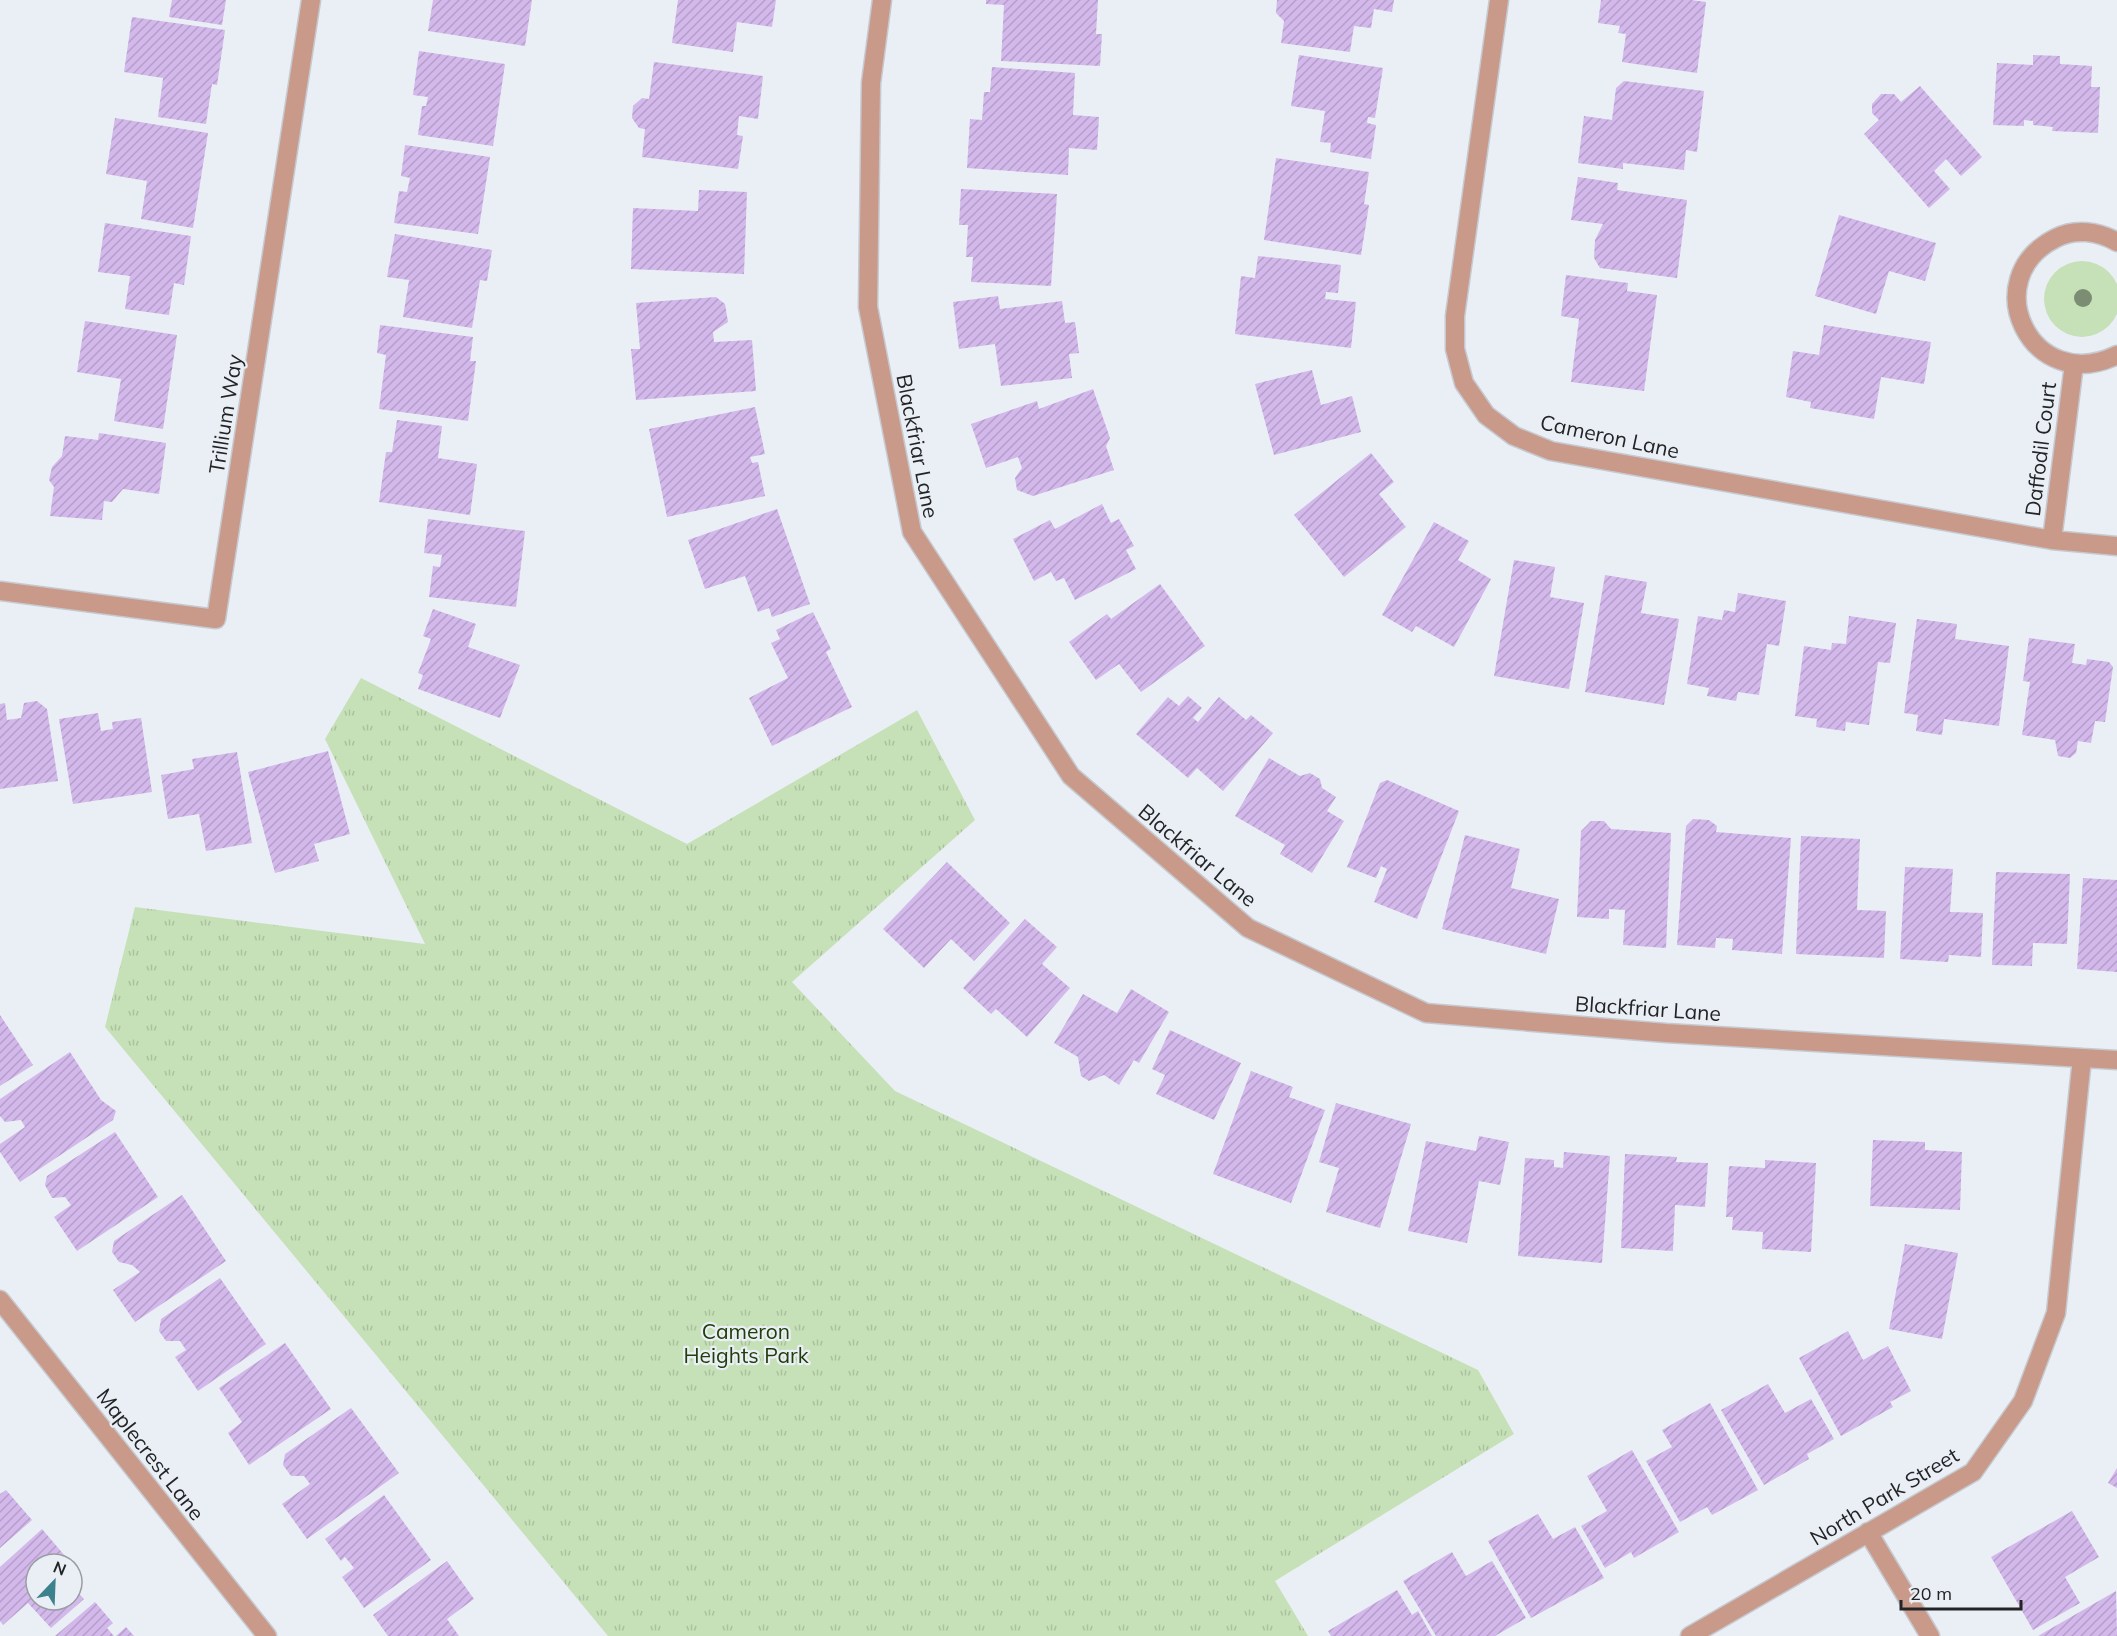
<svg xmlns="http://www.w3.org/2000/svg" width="2117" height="1636" font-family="Mulish,sans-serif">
<defs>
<pattern id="park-tufts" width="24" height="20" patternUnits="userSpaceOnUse" patternTransform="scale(1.5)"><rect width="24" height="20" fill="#c6e1b8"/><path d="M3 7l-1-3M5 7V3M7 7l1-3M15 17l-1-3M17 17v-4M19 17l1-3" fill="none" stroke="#aac19e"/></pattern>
<pattern id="building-hatch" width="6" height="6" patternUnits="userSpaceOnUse" patternTransform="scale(1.5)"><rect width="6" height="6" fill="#d3b8eb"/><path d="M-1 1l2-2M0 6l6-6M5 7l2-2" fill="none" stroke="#b59ec9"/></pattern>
</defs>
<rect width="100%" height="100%" fill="#eaeff5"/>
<path fill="#c6e1b8" d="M2044 299a38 38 0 1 1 76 0a38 38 0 1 1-76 0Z"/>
<path fill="url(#park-tufts)" d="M361 678 687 844 917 710 975 820 792 982 895 1091 1478 1370 1514 1434 1275 1581 1308 1636H608L105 1027 135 907 425 944 325 739Z"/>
<path fill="url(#building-hatch)" d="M172 0H226L222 25 169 17Z
M433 0H532L525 46 428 31Z
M678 0H776L772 27 737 22 733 52 672 43Z
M986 0H1098L1096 34H1102L1100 66 1001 61 1004 5 986 4Z
M1277 0H1394L1392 12 1374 9 1371 28 1354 26 1350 52 1281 43 1284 21 1276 13Z
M1601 0H1691L1706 2 1697 73 1622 62 1626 34 1618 33 1620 26 1598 23Z
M132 17 225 30 217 85 212 84 206 124 158 117 163 78 124 72Z
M419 51 505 64 493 146 418 135 422 106H426L428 97 413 95Z
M1299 55 1383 68 1375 118 1368 117 1367 123 1376 125 1371 159 1330 152 1331 143 1320 142 1325 111 1291 106Z
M2033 55 2060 56V64L2092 66 2091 87H2100L2098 133 2052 131 2053 127 2033 125V121L2024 120V126L1993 125 1997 63 2033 65Z
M654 62 763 76 758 119 739 116 737 135 743 136 738 169 642 157 645 129 639 128 632 118 633 106 642 98 649 99Z
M992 67 1075 73 1073 115 1099 117 1097 150 1069 148 1068 175 967 168 970 119 982 120 984 92H990Z
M1624 81 1704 91 1697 152 1686 150 1684 170 1623 163V169L1578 163 1584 116 1612 120 1616 88Z
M1920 86 1982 157 1961 176 1946 159 1934 171 1950 189 1929 208 1864 134 1879 120 1872 113V104L1881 94H1894L1901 102Z
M115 118 208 133 193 228 141 219 147 181 106 174Z
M405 145 490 157 478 234 394 223 399 191 407 192 410 178 401 176Z
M1276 158 1369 172 1364 204 1369 205 1361 255 1264 240Z
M1578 177 1618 183 1617 190 1687 200 1677 278 1600 268 1594 258 1595 240 1603 224 1571 220Z
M961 189 1057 194 1051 286 971 282 973 257H966L968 225H959Z
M699 190 747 192 744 274 631 269 633 208 698 211Z
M1839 215 1936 243 1925 281 1889 271 1876 314 1815 296Z
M105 223 191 236 184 285 174 283 169 315 125 309 130 276 98 272Z
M395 234 492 250 487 281 480 280 472 328 403 317 409 280 387 277Z
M1258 256 1341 265 1338 293 1326 292 1325 299 1356 302 1351 348 1235 334 1241 276 1255 278Z
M1566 275 1628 283 1627 291 1657 295 1644 391 1571 382 1579 319 1561 316Z
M998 296 1000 309 1062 301 1065 323 1075 322 1079 353 1069 354 1072 378 1001 386 995 344 959 349 953 302Z
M716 297 725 304 728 322 713 332 714 342 752 340 756 391 636 400 631 349H640L636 303Z
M85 321 177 335 163 429 114 421 121 379 77 372Z
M380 325 473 337 470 361H476L468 421 379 409 386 355 377 353Z
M1824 325 1931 342 1924 384 1881 377 1874 419 1810 408 1811 402 1786 397 1793 351 1819 355Z
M1312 370 1321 405 1352 396 1361 432 1274 455 1255 384Z
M1093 389 1110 438 1106 446 1114 470 1033 496 1017 490 1015 478 1022 468 1018 457 986 468 971 424 1037 401 1039 409Z
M755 407 765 454 750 457 752 463 758 462 765 496 667 517 649 429Z
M397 420 442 426 438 458 477 464 470 515 379 502 386 452H392Z
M99 433 166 443 159 494 123 489 112 502 104 501 102 520 50 516 54 487 49 480 52 467 62 456 65 436 98 440Z
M1371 453 1394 482 1379 494 1406 527 1344 577 1294 515Z
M1102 504 1111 523 1119 519 1134 546 1126 550 1136 569 1075 600 1064 578 1056 581 1051 572 1034 581 1013 539 1050 520 1055 529Z
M777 509 810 604 772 617 769 608 758 612 745 576 705 589 688 540Z
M428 519 525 531 516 607 429 597 433 566 440 567 442 555 424 553Z
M1434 522 1469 541 1458 560 1491 579 1454 647 1416 626 1412 632 1382 615Z
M1514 560 1555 567 1550 597 1584 603 1569 689 1494 676Z
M1605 575 1647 582 1641 613 1679 619 1664 705 1585 692Z
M1160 584 1205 646 1141 692 1119 664 1096 680 1069 642 1107 614 1111 619Z
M1738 593 1786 601 1779 646 1767 644 1759 695 1738 692 1736 701 1707 696 1709 688 1687 684 1698 616 1722 620 1724 610 1735 612Z
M433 609 476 624 468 647 520 665 500 718 418 689 423 675 418 673 431 639 423 636Z
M813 612 831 649 826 652 852 707 772 746 749 698 788 678 771 643 780 639 776 630Z
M1849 616 1896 623 1890 663 1878 662 1869 725 1846 722 1845 731 1816 727 1817 719 1795 716 1804 646 1831 650 1832 643 1846 644Z
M1917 619 1957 624 1955 639 2009 646 1999 726 1944 719 1942 735 1916 731 1918 715 1904 713Z
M2029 638 2075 644 2072 663 2086 665 2087 659 2109 662 2113 667 2105 722 2095 721 2091 743 2078 741 2076 753 2070 758 2058 756 2055 740 2022 735 2030 682 2023 681Z
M1188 696 1202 708 1193 718 1198 722 1219 697 1246 720 1251 715 1273 733 1223 791 1197 768 1188 778 1136 734 1168 697 1179 706Z
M37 701 47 709 58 781 0 789V704L5 703 7 720 21 718 24 703Z
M98 713 101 731 113 729 112 722 141 718 152 792 73 804 59 719Z
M328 751 350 834 314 844 319 861 275 873 248 772Z
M237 752 252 843 206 851 199 814 168 819 161 775 194 769 192 759Z
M1269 758 1300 776 1310 773 1320 779 1322 788 1336 797 1327 811 1344 821 1312 873 1280 854 1285 845 1235 816Z
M1387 780 1459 811 1417 919 1374 902 1387 869 1381 866 1376 878 1347 867 1380 783Z
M1693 819 1709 820 1717 826 1716 832 1791 838 1782 954 1732 950 1733 939 1716 938 1715 948 1677 945 1686 826Z
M1591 821H1604L1611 829 1671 833 1666 948 1623 945 1625 910 1609 909V919L1577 917 1581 831Z
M1465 835 1520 849 1511 888 1559 899 1546 954 1442 929Z
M1801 836 1860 839 1857 910 1886 911 1884 958 1796 954Z
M947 862 1010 923 974 961 951 939 924 968 883 929Z
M1905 867 1953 869 1950 912 1983 913 1981 957 1949 955 1948 962 1900 959Z
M1996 872 2070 874 2067 944 2033 943 2032 966 1992 965Z
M2083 878 2117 880V972L2077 969Z
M1025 919 1057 947 1042 964 1070 988 1027 1037 996 1009 991 1014 963 988Z
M1131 989 1169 1012 1139 1063 1134 1060 1119 1085 1104 1075 1089 1081 1081 1076 1078 1057 1054 1043 1083 994 1117 1013Z
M0 1015 33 1065 0 1086Z
M1170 1030 1241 1063 1214 1120 1156 1094 1165 1075 1152 1069Z
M70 1052 101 1100 116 1111 113 1120 20 1182 0 1152V1144L25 1127 21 1120 5 1122 0 1116V1099Z
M1251 1071 1293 1087 1289 1097 1325 1110 1291 1203 1213 1174Z
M1336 1103 1411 1124 1380 1228 1326 1212 1339 1168 1319 1162Z
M115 1132 158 1197 77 1251 54 1217 71 1205 65 1197 52 1198 45 1185 47 1176Z
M1479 1136 1509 1142 1500 1185 1479 1181 1467 1243 1408 1231 1426 1141 1476 1151Z
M1873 1140 1925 1142V1150L1962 1152 1960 1210 1870 1206Z
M1564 1152 1610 1156 1602 1263 1518 1256 1525 1158 1554 1160V1167L1563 1168Z
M1625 1154 1677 1157 1676 1162 1708 1163 1705 1207 1675 1205 1673 1251 1621 1248Z
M1765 1160 1816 1163 1811 1252 1762 1249 1763 1232 1732 1230 1733 1217H1726L1729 1166 1765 1168Z
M182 1195 226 1261 135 1322 113 1290 140 1272 132 1265 119 1262 112 1252 114 1241Z
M1905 1244 1958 1253 1942 1339 1889 1329Z
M220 1278 266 1344 198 1391 175 1357 186 1350 180 1341H166L159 1331 161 1319Z
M1848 1331 1863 1360 1888 1346 1911 1391 1890 1402 1893 1407 1841 1436 1799 1358Z
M285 1343 331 1409 249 1465 228 1433 242 1422 219 1388Z
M1768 1384 1785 1413 1811 1399 1834 1439 1807 1454 1809 1459 1764 1485 1721 1410Z
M1710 1403 1758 1490 1712 1515 1707 1507 1680 1522 1646 1461 1672 1447 1662 1430Z
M351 1408 399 1473 307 1539 282 1504 310 1484 304 1476H291L283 1465 285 1454Z
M1632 1450 1679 1532 1634 1558 1631 1552 1605 1568 1581 1526 1607 1511 1587 1476Z
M2117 1468V1488L2108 1483Z
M6 1490 32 1520 0 1548V1494Z
M384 1495 431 1560 364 1608 342 1577 354 1568 345 1557 341 1561 325 1539Z
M2072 1511 2099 1557 2065 1577 2080 1603 2033 1630 1991 1557Z
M1538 1514 1553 1539 1575 1527 1604 1578 1531 1618 1488 1541Z
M42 1529 71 1563 36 1564V1600H72V1586L84 1599 51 1628 28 1603 3 1625 0 1621V1567Z
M1452 1552 1466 1576 1492 1561 1526 1618 1495 1636H1436L1403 1581Z
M447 1561 474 1599 447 1619 459 1636H388L373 1615Z
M1397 1590 1412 1615 1418 1611 1432 1636H1331L1328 1631Z
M2116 1591 2117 1636H2038Z
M95 1602 113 1623 107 1628 114 1636H55Z
M126 1627 134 1636H116Z"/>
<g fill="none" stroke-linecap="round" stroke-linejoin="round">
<defs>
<path id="minor" d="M882 0 871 83 868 307 912 532 1071 776 1248 928 1426 1013 1666 1033 2117 1060
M1499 0 1455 316V349L1464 383 1486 415 1514 436 1551 451 2052 540 2117 546
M2117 242C2098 231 2075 228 2056 238 1975 278 2031 397 2117 355
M2052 540 2074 364
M0 591 216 619 311 0
M0 1300 267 1636
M1868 1532 1930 1636
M1690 1636 1973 1472 2023 1401 2056 1313 2082 1058"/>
</defs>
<use href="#minor" stroke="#c6cad0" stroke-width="21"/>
<use href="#minor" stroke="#c99a8a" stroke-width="18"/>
</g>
<circle fill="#7b8e74" cx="2083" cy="298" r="9"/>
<g text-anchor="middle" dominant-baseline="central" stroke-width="4.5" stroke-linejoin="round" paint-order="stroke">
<g font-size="21" fill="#222426" stroke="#eaeff5">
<text transform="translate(225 414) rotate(-81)">Trillium Way</text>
<text transform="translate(1610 436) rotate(12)">Cameron Lane</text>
<text transform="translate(918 446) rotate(79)">Blackfriar Lane</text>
<text transform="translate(2040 449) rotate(-83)">Daffodil Court</text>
<text transform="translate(1198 855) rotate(40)">Blackfriar Lane</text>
<text transform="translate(1648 1008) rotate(4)">Blackfriar Lane</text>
<text transform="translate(151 1454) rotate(52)">Maplecrest Lane</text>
<text transform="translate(1884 1496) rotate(-31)">North Park Street</text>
</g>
<g font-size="21" fill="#203e0a" stroke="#eaeff5">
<text x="746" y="1331">Cameron<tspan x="746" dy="24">Heights Park</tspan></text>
</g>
</g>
<g transform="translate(54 1582) rotate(23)"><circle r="28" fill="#eaeff5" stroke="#9a9ea2" stroke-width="1.5"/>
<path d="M0-4.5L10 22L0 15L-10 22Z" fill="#3c828d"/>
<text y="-9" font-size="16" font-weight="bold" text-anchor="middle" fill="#222426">N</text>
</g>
<path d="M1901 1600v9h120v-9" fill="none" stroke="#222426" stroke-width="3"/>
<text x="1910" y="1600" font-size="18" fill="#222426" stroke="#eaeff5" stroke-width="4.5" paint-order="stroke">20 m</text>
</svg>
